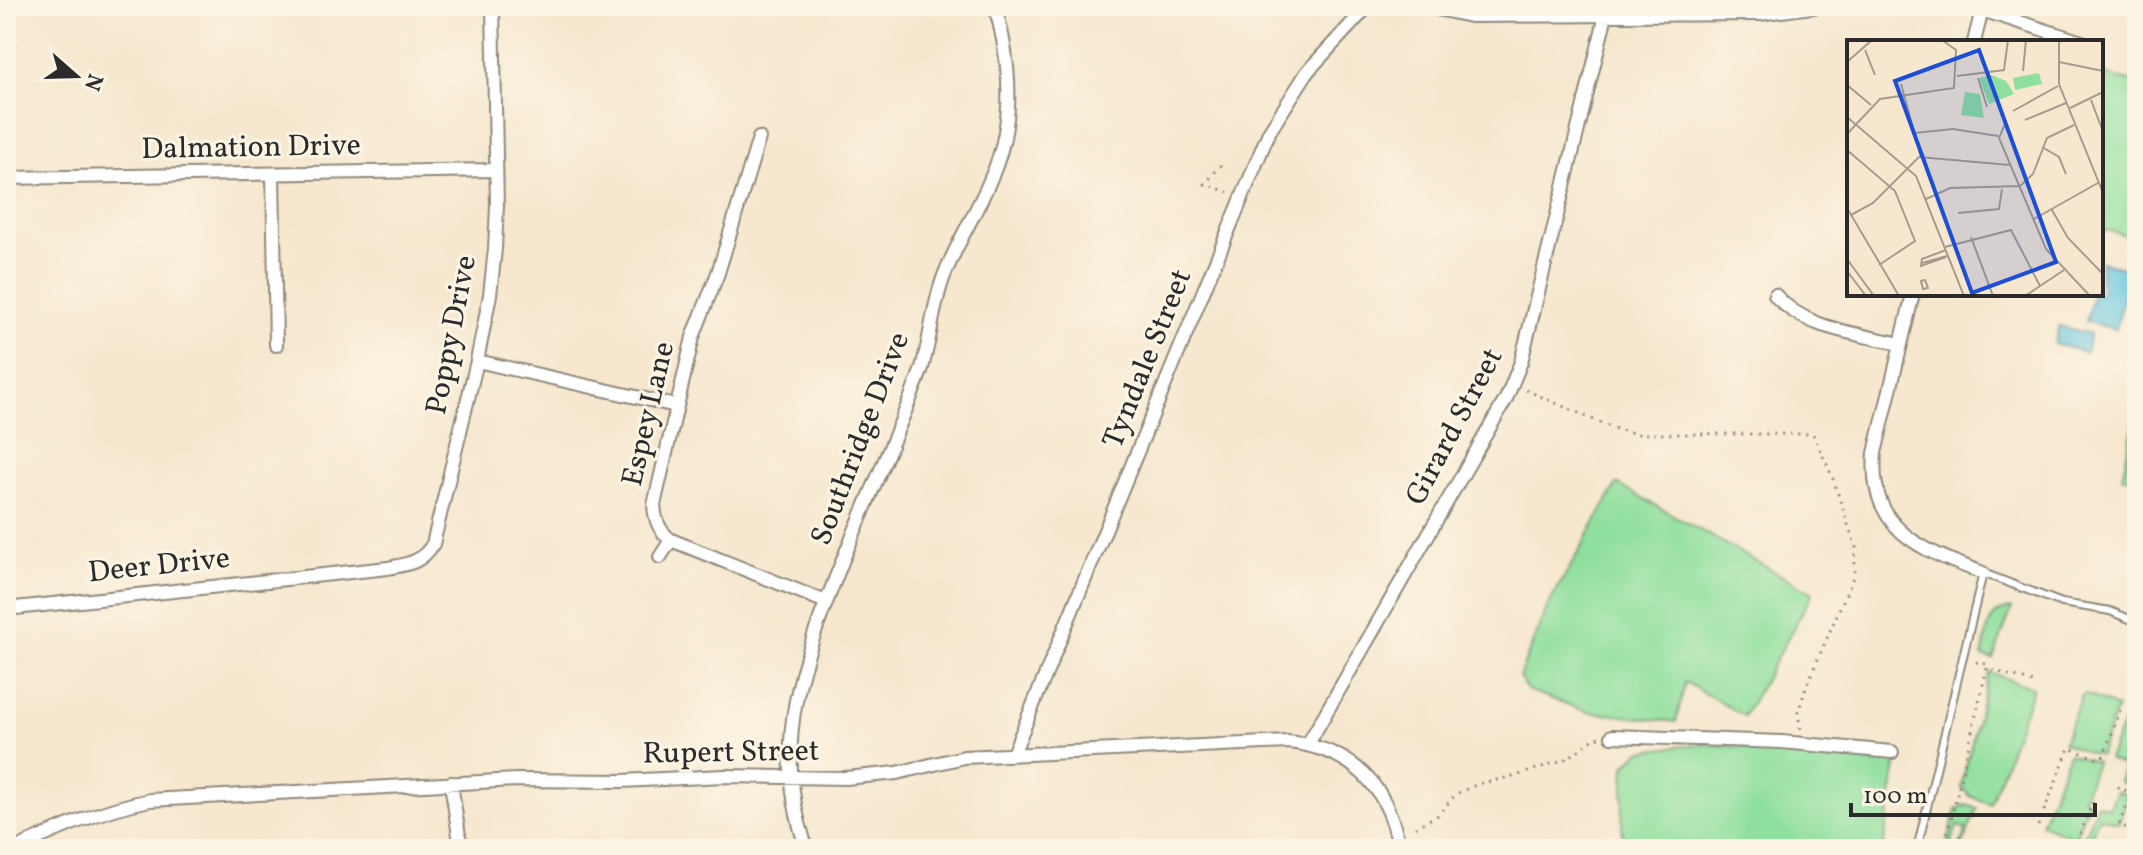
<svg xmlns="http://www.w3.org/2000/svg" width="2143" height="855" font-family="Vollkorn,serif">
<rect width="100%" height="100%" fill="#fcf5e5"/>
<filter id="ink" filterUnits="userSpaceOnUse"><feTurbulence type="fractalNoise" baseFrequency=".0125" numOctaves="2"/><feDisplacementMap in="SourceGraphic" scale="16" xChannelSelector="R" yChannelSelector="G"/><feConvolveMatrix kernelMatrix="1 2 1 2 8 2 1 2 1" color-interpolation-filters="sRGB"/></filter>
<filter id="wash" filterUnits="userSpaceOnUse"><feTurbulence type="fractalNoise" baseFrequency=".006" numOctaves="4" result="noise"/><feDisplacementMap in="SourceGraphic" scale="32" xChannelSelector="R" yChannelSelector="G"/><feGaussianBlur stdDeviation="1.8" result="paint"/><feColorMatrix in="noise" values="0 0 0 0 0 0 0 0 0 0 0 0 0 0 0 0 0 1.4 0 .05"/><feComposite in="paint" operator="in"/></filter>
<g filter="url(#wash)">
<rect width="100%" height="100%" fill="#f6e7ce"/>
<path fill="#8fdf9e" stroke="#5d8564" stroke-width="2" d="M2101 74 2137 83V238L2101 229Z
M2137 408V481L2122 477Z
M1617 484 1813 593 1744 716 1685 682 1676 722 1588 712 1527 690 1519 677 1548 606Z
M2012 608 1993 659 1982 656C1988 634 1985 610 2012 608Z
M1989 672 2033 688 1990 804 1970 796 1961 787Z
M2083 693 2117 708 2099 756 2063 743Z
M2128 711 2137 714V772L2131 786 2119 782 2124 766 2108 759Z
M1702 744 1897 759 1883 849H1624L1622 824 1625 766 1640 751Z
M2069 753 2096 762 2083 798 2089 801 2075 838 2041 824Z
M2117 791 2128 795 2119 823 2099 817 2090 839 2082 841 2097 804 2109 808Z
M1965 805 1977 808 1961 849H1956L1959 848 1966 829 1957 826 1951 845 1953 846 1952 849H1946L1956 809Z"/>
<path fill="#63c6e1" stroke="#477886" stroke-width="2" d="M2101 262 2131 269 2116 329 2086 322 2093 294H2101Z
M2059 326 2090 334 2086 352 2054 344Z"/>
</g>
<g filter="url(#ink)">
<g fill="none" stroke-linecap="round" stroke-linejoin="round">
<defs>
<path id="service" d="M1917 849 1983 573 2062 603 2110 611 2137 622"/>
<path id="minor" d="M1423 6 1470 16 1759 14 1819 6
M1969 6 2082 42
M1974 42 1983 6
M759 138 718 273 693 337 654 505C655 520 659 531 671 540L826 602
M273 174 276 345
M6 178 496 170
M1913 294 1875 453C1868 531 1922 550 1983 573
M1775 295C1805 330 1858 333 1900 344
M477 361 676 406
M660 557 671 540
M6 609 388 568C409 564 421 563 433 544L477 361 490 295 495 249 497 205 493 6
M1612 736 1782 742 1892 752
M1308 744 1506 399 1521 362 1606 15
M1013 754 1269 132 1308 71 1368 6
M451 783 461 849
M15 849C60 828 101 810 150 800L516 780 622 781 724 776 846 778 897 773 964 757 1288 742C1352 749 1388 785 1399 847
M807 849C769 743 803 660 842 562 868 498 897 435 921 371 931 340 932 307 944 276 957 242 977 212 991 178 1016 122 1011 63 995 6"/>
</defs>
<use href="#service" stroke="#90897c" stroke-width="10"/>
<use href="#minor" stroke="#90897c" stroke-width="16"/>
<path stroke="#90897c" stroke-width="3" stroke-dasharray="2 6" stroke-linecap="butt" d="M1221 165 1205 184 1228 192
M1526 390 1613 428 1636 434H1813L1832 476 1856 548 1854 575 1806 687 1798 713 1801 732
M1976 662 1986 664 1987 668
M2103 757 2121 708
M2117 787 2132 793 2119 825 2137 832
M2132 793 2137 781
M2038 826 2069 748 2098 759
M1415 827 1438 815 1456 794 1478 784 1519 775 1568 758 1595 738 1601 737
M1412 837 1425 849
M2077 841 2093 802
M1944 849 1987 668 2033 683"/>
<use href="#service" stroke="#fff" stroke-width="6"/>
<use href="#minor" stroke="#fff" stroke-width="12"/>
</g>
</g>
<g text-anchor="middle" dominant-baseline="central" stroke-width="6" stroke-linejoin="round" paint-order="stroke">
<g font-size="30" fill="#2b2b2b" stroke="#fcf5e5">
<text transform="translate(251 148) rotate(-1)">Dalmation Drive</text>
<text transform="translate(452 335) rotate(-79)">Poppy Drive</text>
<text transform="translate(1148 359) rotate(-68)">Tyndale Street</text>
<text transform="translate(649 414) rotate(-77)">Espey Lane</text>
<text transform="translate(1455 427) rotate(-62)">Girard Street</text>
<text transform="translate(861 439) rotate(-69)">Southridge Drive</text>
<text transform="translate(159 566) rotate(-6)">Deer Drive</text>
<text transform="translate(731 753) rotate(-1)">Rupert Street</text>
</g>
</g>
<g transform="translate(1847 40)">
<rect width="256" height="256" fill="#f6e7ce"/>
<path d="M192 33 195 44 168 50 166 38ZM145 35 159 41 167 54 142 64 132 38ZM118 52 133 54 137 78 114 75Z" fill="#8fdf9e"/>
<path fill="none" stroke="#a59c8d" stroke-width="2" d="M212 0V44L256 153M18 10 28 35M0 22 25 0M212 22 256 31M176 31 179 0M110 36 157 30 161 0M131 38 140 67M54 44 74 117M0 45 24 65M244 60 255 89M223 68 256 52M166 71 211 46M0 77 69 136 117 256M178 80 219 63M158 84 152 98 199 209 243 256M68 93 106 89 151 96M0 94 33 59 107 48 109 10 95 0M195 107 212 117 219 134M0 110 48 151 68 201 32 225M79 159 103 148 173 146 186 134 200 98 227 85M0 168 52 256M205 170 221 198 256 234M111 173 152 169 155 149M4 175 26 163 72 117 163 125M187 179 251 143M124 197 146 256M98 207 164 190 193 246M99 217 74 226 75 219 99 210M0 219 27 256M75 223 100 216M0 231 19 256M78 240 81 248 76 249 74 241ZM178 256 217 230"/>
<path fill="#1d4ed8" fill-opacity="0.15" stroke="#1d4ed8" stroke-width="4" d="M132 10 209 222 125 253 48 41Z"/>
<rect width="256" height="256" fill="none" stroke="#2b2b2b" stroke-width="4"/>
</g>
<rect width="2143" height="855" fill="none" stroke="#fcf5e5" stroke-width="32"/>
<g transform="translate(76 76) rotate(110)" stroke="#fcf5e5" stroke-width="6" paint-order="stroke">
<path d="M0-6L14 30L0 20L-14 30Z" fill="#2b2b2b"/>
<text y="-12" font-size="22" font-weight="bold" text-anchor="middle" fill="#2b2b2b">N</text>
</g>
<path d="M1851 803v12h244v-12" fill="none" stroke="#2b2b2b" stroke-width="4"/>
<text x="1863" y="803" font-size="24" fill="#2b2b2b" stroke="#fcf5e5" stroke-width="6" paint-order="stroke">100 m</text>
</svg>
